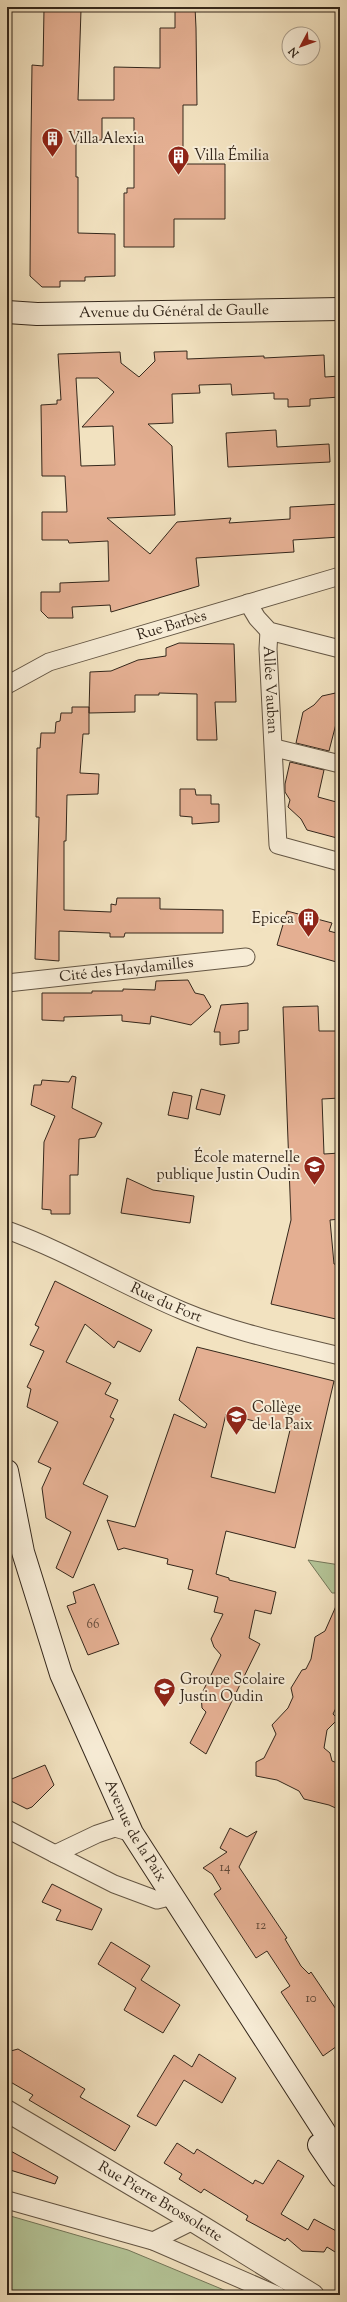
<svg xmlns="http://www.w3.org/2000/svg" width="347" height="2302" font-family="'Sorts Mill Goudy',serif">
<rect width="100%" height="100%" fill="#f2e2c0"/>
<filter id="stains"><feTurbulence type="fractalNoise" baseFrequency=".005" numOctaves="4"/><feColorMatrix values="0 0 0 0 .2 0 0 0 0 .09 0 0 0 0 .02 0 0 0 .5 -.17"/></filter>
<radialGradient id="worn" r=".72"><stop offset=".6" stop-color="#630" stop-opacity="0"/><stop offset="1" stop-color="#630" stop-opacity=".3"/></radialGradient>
<path fill="#b4c497" stroke="#747659" d="M308 1560 340 1565V1593H332Z
M7 2215 128 2250 236 2295H7Z"/>
<path fill="#e4af92" stroke="#34271b" fill-rule="evenodd" d="M175 7H195L196 28 197 105H183V164H225V219H174V247H124V193H127V188H134V118H102V140L76 141V177H78V233L115 234V276L85 277V281H60V287H42L30 276 31 139 32 65 43 66 44 9 81 10 78 100H114V67L160 68V28H175Z
M187 351V359L264 356V358L324 355 325 377 340 376V397L310 399V406L288 407V399H274V393L232 395 231 384 199 385 200 393 172 394 173 423 148 424 172 446 175 515 107 518 150 554 177 522 231 518 229 523 290 519V507L340 504V537L293 540 294 552 196 558 199 586 111 612 110 605 72 607 73 618H48L41 611V592H60V583L109 581 108 541 69 543 68 540H42V512H67L65 476H42L41 405 57 404V400H61L58 354 120 352 121 363 139 377 155 361 154 352ZM76 378H98L114 392 82 427 113 426 115 465 81 466Z
M276 430 277 447 329 444 330 462 228 467 226 433Z
M179 643 234 644 236 702H215L217 740H197V694L159 693V695H135V712L89 713 90 672 111 671 138 660 166 656V648Z
M340 692V721L337 720 329 751 296 743 303 712 314 705 322 696Z
M72 707H89V734H83L80 773 99 774 98 794 67 795 66 841H64V910L111 912V904L116 905 117 898H160V909L223 910V933H125L124 937H110V933L59 931V961L35 959 39 817H36L37 748H40L41 733H55L56 722 60 721 61 713H72Z
M290 762 324 770 318 797 340 803V833H338L337 838 307 830 301 819 288 807 290 800 285 792V784Z
M180 789H195L196 795H211V804H219V822L192 824V817L180 816Z
M287 911 332 923 329 931 340 934V963L277 945Z
M188 980 195 993 204 995 211 1007 191 1025 151 1016 150 1024 122 1021V1015L64 1017V1021L42 1020V993H92V991H123V989L155 990 156 981Z
M248 1003V1030L239 1031V1043L220 1045V1032H214L221 1005Z
M318 1006 319 1031H340V1098L322 1099 324 1154 340 1153V1219L330 1220 334 1264 340 1265V1320L271 1304 291 1220 283 1007Z
M72 1076 76 1077 72 1108 102 1123 95 1137 79 1139 78 1175H70V1214H51V1210L42 1209 44 1142 55 1116 31 1105 34 1085H41L42 1080 69 1082Z
M201 1089 225 1095 220 1115 196 1109Z
M173 1092 192 1096 188 1119 168 1115Z
M127 1178 153 1190 194 1196 190 1223 121 1213Z
M55 1281 152 1330 140 1352 118 1341 114 1348 85 1324 66 1362 111 1383 105 1394 118 1400 110 1417 114 1419 83 1484 108 1496 73 1578 56 1568 71 1532 46 1518 42 1488 51 1468 38 1462 58 1422 27 1407 31 1389 27 1387 44 1351 30 1345 39 1327 35 1325Z
M197 1347 334 1381 295 1548 226 1531 216 1574 229 1578V1580L276 1592 271 1614 255 1610 249 1638 260 1644 206 1754 190 1743 206 1712 202 1708 201 1695 221 1655 214 1647 211 1639 223 1614 214 1612 218 1597 188 1589 193 1570 167 1564 168 1559 124 1548 118 1550 107 1520 135 1527 174 1414 205 1428 207 1424 179 1400ZM226 1414 290 1430 275 1493 211 1477Z
M94 1584 119 1644 88 1655 67 1606 76 1603 73 1592Z
M340 1597V1700L333 1714 338 1719 327 1730 324 1748 330 1753 332 1761 340 1764V1810L329 1805 304 1799 299 1791 277 1780 256 1776V1762L264 1758 276 1734 272 1725 288 1708 293 1697 291 1688 302 1670 306 1669 311 1659 315 1637 325 1631Z
M45 1765 54 1785 32 1807 27 1809 7 1799V1781Z
M230 1828 247 1837 257 1831 239 1867 287 1938 285 1939 301 1966 309 1974 311 1972 340 2015V2044L323 2056 281 1992 290 1986 267 1951 256 1958 214 1894 221 1889 212 1874 203 1868 227 1852 220 1848Z
M52 1884 102 1909 92 1930 56 1920 61 1910 42 1902Z
M111 1942 150 1966 141 1980 180 2005 163 2033 124 2010 136 1988 98 1964Z
M18 2049 85 2089 80 2097 130 2126 115 2151 29 2100 33 2095 7 2080V2052Z
M199 2054 236 2078 222 2103 184 2080 156 2126 137 2116 174 2055 192 2067Z
M177 2143 194 2154 197 2149 253 2184 255 2180 263 2184 278 2160 304 2176 281 2214 308 2230 314 2219 340 2233V2255L327 2247 324 2252 302 2251 287 2238 285 2241 246 2220 248 2216 204 2189 201 2193 179 2179 182 2174 164 2163Z
M7 2149 58 2177 55 2184 7 2169Z"/>
<g fill="none" stroke-linecap="round" stroke-linejoin="round">
<defs>
<g id="minor">
<path d="M248 603 257 618 269 631 340 649"/>
<path id="s1" d="M269 631 268 649 278 845 340 862"/>
<path id="s2" d="M7 685 49 662 340 576"/>
<path d="M275 748 340 764"/>
<path id="s3" d="M7 983 246 957"/>
<path id="s4" d="M7 1230C68 1252 123 1286 183 1311 233 1332 287 1343 340 1356"/>
<path d="M7 1829 55 1854"/>
<path d="M132 1833 115 1828 97 1834 55 1854 114 1884 157 1900 173 1896"/>
<path d="M7 2200 153 2241 277 2295"/>
<path d="M153 2241 193 2221"/>
</g>
<g id="tertiary">
<path id="s5" d="M7 2111 193 2221 313 2295"/>
</g>
<g id="secondary">
<path id="s6" d="M7 312 37 314 340 309"/>
<path id="s7" d="M7 1471 23 1552 61 1674 132 1833 340 2156"/>
<path d="M319 2145 340 2176"/>
</g>
</defs>
<use href="#minor" stroke="#645644" stroke-width="19"/>
<use href="#tertiary" stroke="#645644" stroke-width="23"/>
<use href="#secondary" stroke="#34271b" stroke-width="24"/>
<use href="#minor" stroke="#f7ecd6" stroke-width="17"/>
<use href="#tertiary" stroke="#f7ecd6" stroke-width="21"/>
<use href="#secondary" stroke="#f7ecd6" stroke-width="22"/>
</g>
<defs>
<symbol id="building-pin" viewBox="-11 -11 22 30"><path d="M0 17L-7.5 6A9.5 9.5 0 1 1 7.5 6Z" fill="#8f2418" stroke="#f7ecd6"/><path d="M-4-6H4V6H1V3H-1V6H-4ZM-2.5-4.3h1.7v1.8h-1.7ZM.8-4.3h1.7v1.8H.8ZM-2.5-1h1.7V.8h-1.7ZM.8-1h1.7V.8H.8Z" fill="#fff"/></symbol>
<symbol id="school-pin" viewBox="-11 -11 22 30"><path d="M0 17L-7.5 6A9.5 9.5 0 1 1 7.5 6Z" fill="#8f2418" stroke="#f7ecd6"/><path d="M0-5L7-2L0 1L-7-2ZM-4 1L0 2.5L4 1V4Q0 6-4 4Z" fill="#fff"/></symbol>
</defs>
<g fill-rule="evenodd">
<use href="#building-pin" x="40" y="126" width="25" height="34"/>
<use href="#building-pin" x="166" y="144" width="25" height="34"/>
<use href="#building-pin" x="296" y="906" width="25" height="34"/>
<use href="#school-pin" x="302" y="1154" width="25" height="34"/>
<use href="#school-pin" x="224" y="1404" width="25" height="34"/>
<use href="#school-pin" x="152" y="1676" width="25" height="34"/>
</g>
<g text-anchor="middle" dominant-baseline="central" stroke-width="4" stroke-linejoin="round" paint-order="stroke">
<g font-size="13" fill="#604939">
<text x="93" y="1625">66</text>
<text x="225" y="1868">14</text>
<text x="261" y="1926">12</text>
<text x="311" y="1999">10</text>
</g>
<g font-size="15" fill="#34271b" stroke="#f7ecd6" text-anchor="start">
<text x="68" y="139">Villa Alexia</text>
<text x="194" y="156">Villa Émilia</text>
<text x="294" y="919" text-anchor="end">Epicea</text>
<text x="300" y="1158" text-anchor="end">École maternelle<tspan x="300" dy="17">publique Justin Oudin</tspan></text>
<text x="252" y="1408">Collège<tspan x="252" dy="17">de la Paix</tspan></text>
<text x="180" y="1680">Groupe Scolaire<tspan x="180" dy="17">Justin Oudin</tspan></text>
</g>
<g font-size="15" fill="#34271b" stroke="#f7ecd6">
<text stroke="none"><textPath href="#s6" startOffset="167">Avenue du Général de Gaulle</textPath></text>
<text stroke="none"><textPath href="#s2" startOffset="176">Rue Barbès</textPath></text>
<text stroke="none"><textPath href="#s1" startOffset="59">Allée Vauban</textPath></text>
<text stroke="none"><textPath href="#s3" startOffset="120">Cité des Haydamilles</textPath></text>
<text stroke="none"><textPath href="#s4" startOffset="175">Rue du Fort</textPath></text>
<text stroke="none"><textPath href="#s7" startOffset="384">Avenue de la Paix</textPath></text>
<text stroke="none"><textPath href="#s5" startOffset="178">Rue Pierre Brossolette</textPath></text>
</g>
</g>
<rect width="347" height="2302" fill="none" stroke="#f2e2c0" stroke-width="24"/>
<rect x="8" y="8" width="331" height="2286" fill="none" stroke="#34271b" stroke-width="2"/>
<rect x="12" y="12" width="323" height="2278" fill="none" stroke="#34271b"/>
<g transform="translate(301 46) rotate(229)"><circle r="19" fill="#f7ecd6" stroke="#a99d8b"/>
<path d="M0-3L7 15L0 10L-7 15Z" fill="#8f2418"/>
<text y="-6" font-size="11" font-weight="bold" text-anchor="middle" fill="#34271b">N</text>
</g>
<rect width="100%" height="100%" filter="url(#stains)"/>
<rect width="100%" height="100%" fill="url(#worn)"/>
</svg>
